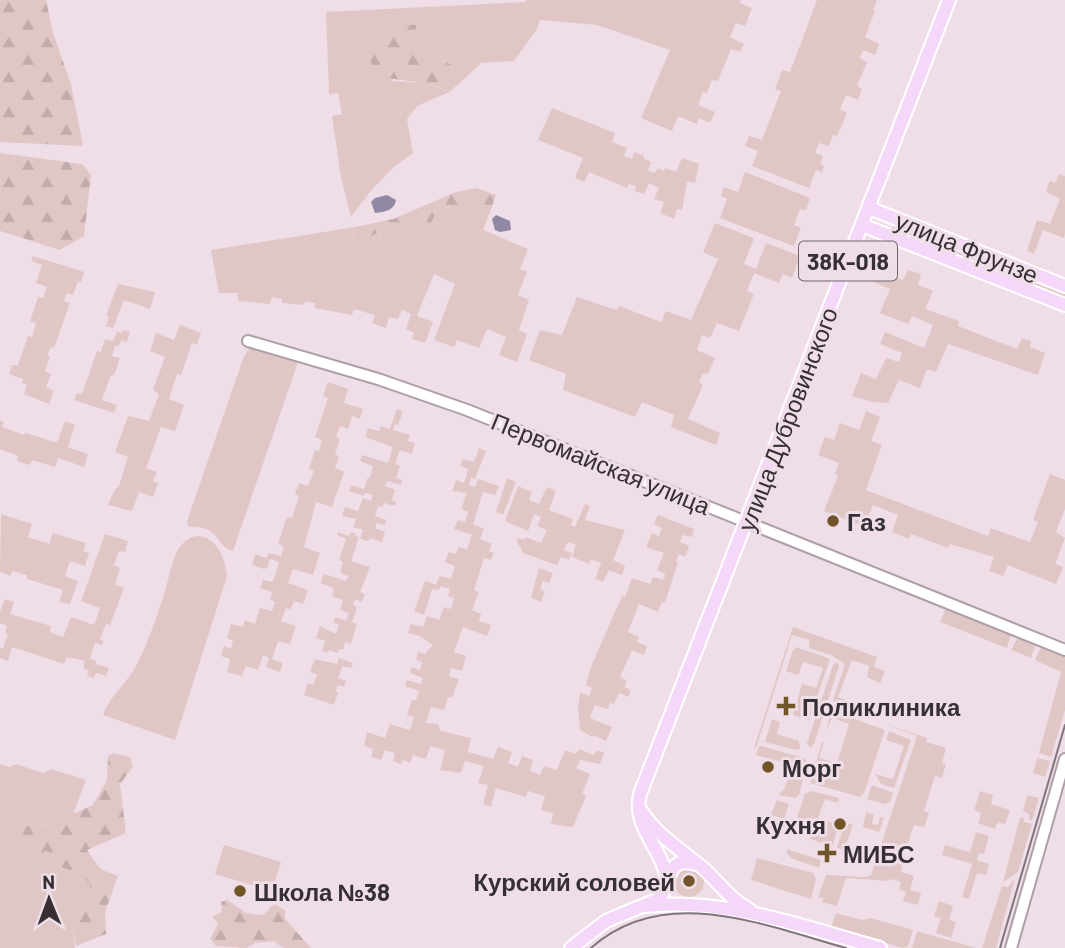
<svg xmlns="http://www.w3.org/2000/svg" width="1065" height="948" font-family="Barlow,sans-serif">
<defs>
<pattern id="forest-firs" width="22" height="20" patternUnits="userSpaceOnUse" patternTransform="scale(1.75)"><rect width="22" height="20" fill="#e0c7c6"/><path d="M5 1l3.5 6h-7zM16 11l3.5 6h-7z" fill="#c1abab"/></pattern>
</defs>
<rect width="100%" height="100%" fill="#efdee8"/>
<path fill="#e0c7c6" d="M526 0H741L740 3 752 8 745 26 736 23 730 37 744 44 740 52 731 49 718 81 712 80 707 93 703 92 698 105 715 112 710 123 699 118 697 124 678 116 672 131 641 118 670 50 597 25 540 20 537 29 514 61 481 63 460 83 451 64 427 57 415 38 392 81 425 83 449 92 417 106 407 119 413 154C389 167 367 195 351 217L341 178 332 116 342 114 338 93 329 94 326 12 525 2Z
M817 0H877L873 10 875 11 865 37 879 44 875 55 863 50 860 58 867 62 857 86 862 89 858 100 846 95 840 109 847 113 837 136 833 135 829 146 819 143 815 153 823 156 820 164 824 166 822 172 816 170 809 188 752 166 758 151 745 146 749 136 762 140 781 91 775 89 782 70 790 72Z
M552 108 615 133 612 142 627 148 624 156 632 159 634 152 644 156V159L651 162 648 171 655 173 658 168 664 171 665 168 676 172 682 158 699 164 695 183 687 181 682 210 677 209 674 219 660 213 664 202 654 199 659 188 649 183 644 194 635 191 636 186 629 184 627 188 589 172 584 182 575 178 583 158 538 140Z
M745 172 810 198 806 210 800 209 794 225 801 228 794 246 720 218 727 199 721 196 724 187 738 192Z
M1059 174 1065 176V234L1064 238 1043 230 1034 254 1027 251 1037 220 1050 224 1060 199 1046 192 1050 181 1055 183Z
M476 204 482 209 479 228 528 249 520 269 527 272 518 295 529 300 519 330 527 334 517 362 499 355 506 337 487 329 479 348 457 340 454 347 434 340 455 284 434 274 417 316 433 322 425 343 412 339 414 333 406 329 411 314 402 310 398 319 389 317 386 328 372 323 375 315 354 309 352 315 315 308V303L305 301 304 305 282 303V299L272 297 270 304 238 301V293H219L211 250 355 227 352 235 357 243C379 229 402 228 428 228L434 215Z
M715 223 754 238 744 264 756 269 766 243 800 256 792 278 783 274 779 283 754 273 747 291 754 294 739 331 717 323 710 338 702 335 697 350 715 358 708 374 703 373 699 382 703 385 688 419 720 433 716 445 671 427 674 415 642 402 635 417 563 390 566 374 529 360 540 330 562 335 577 297 616 310 619 306 661 322 666 311 691 320 718 259 703 252Z
M895 225 1065 291V301L893 232 891 229Z
M33 256 84 272 81 282 78 281 73 295 67 293 64 301 70 303 54 348 51 347 47 355 50 357 45 371 51 374 46 387 54 391 49 404 24 394 27 385 22 383 23 379 9 374 12 365H18L28 336 32 337 36 323 30 321 38 297 43 298 47 287 36 283 42 265 31 261Z
M908 270 921 274 918 285 933 291 925 309 959 321 958 326 1017 349 1022 338 1031 341 1030 347 1045 353 1038 375 948 344 936 372 927 369 920 388 899 380 888 403 872 402 852 396 861 373 876 379 886 358 899 362 902 353 880 344 885 332 924 348 933 325 912 316 908 324 880 313 890 289 871 281 875 271 903 280Z
M118 284 155 292 150 309 124 300 113 328 106 326 109 317 106 315Z
M180 325 201 333 197 345 192 343 181 375 177 374 169 399 184 405 175 431 161 427 146 468 157 472 153 481 158 483 153 497 139 492 132 511 108 505 114 491 119 486 128 457 115 452 128 416 149 421 159 394 153 390 165 357 150 351 156 333 174 340Z
M123 330 130 332 127 342 121 340 119 346H115L112 356 120 358 114 375H111L102 400 117 405 114 413 74 400 77 393 82 394 97 351 101 352 105 339 113 341 117 331 122 333Z
M256 346 299 359 233 551C221 548 220 538 211 532 204 526 196 528 188 526L187 521 243 359 248 350Z
M328 382 348 389 344 403 363 409 360 419 352 416 348 429 340 426 336 437 340 439 335 455 339 456 335 468 344 472 332 507 316 502 304 547 320 553 313 575 293 569 288 583 308 590 303 604 294 601 291 609 286 608 281 621 296 626 290 644 278 641 272 659 283 663 280 672 266 667 269 658 263 655 258 670 246 666 242 676 227 672 230 659 221 656 224 646 231 649 233 641 227 638 231 624 243 627 245 620 255 624 260 608 272 611 275 602 270 600 272 592 260 588 263 580 273 582 279 562 270 559 267 568 264 569 252 565 255 554 266 558 269 553 281 556 284 547 278 544 287 517 292 518 299 496 295 494 299 483 308 486 314 471 309 469 315 450 319 451 322 440 315 437 328 398 323 396Z
M397 409 403 411 398 425 395 424 393 430 410 435 408 441 415 443 412 454 400 450 395 464 400 466 396 478 402 480 401 485 387 481 385 486 395 490 392 500 396 502 395 506 384 503 383 507 378 506 375 516 386 520 385 525 377 523 375 528 385 532 382 542 370 538 368 541 360 539 363 530 353 527 356 519 342 516 345 507 358 511 363 498 371 501 373 495 365 493 364 496 349 491 351 485 364 489 368 477 370 478 373 466 360 461 362 455 388 463 393 447 365 437 368 428 379 431 381 426 390 429Z
M866 411 880 417 871 441 882 445 866 490 988 536 991 528 1030 542 1038 522 1033 520 1050 474 1065 480V509L1056 532 1065 538 1055 564 1063 567 1056 584 1008 565 1003 576 989 571 994 557 950 544 948 548 911 534 909 539 892 532 898 515 873 505 864 526 824 511 838 476 835 474 839 463 818 455 825 437 834 440 840 423 859 430Z
M0 420 4 422 2 427 24 435 26 433 57 443 65 421 75 425 68 447 88 454 84 467 58 458 55 467 33 460 29 465 17 461 18 456 0 449Z
M479 448 486 451 475 479 471 478 469 485 475 487 478 479 499 486 495 495 483 492 473 524 484 529 480 539 492 544 489 551 494 553 491 560 484 558 474 590 479 592 472 610 481 614 479 621 491 625 487 636 463 627 454 652 466 656 462 671 451 668 449 676 459 679 452 698 448 697 444 710 431 707 426 723 438 724 441 731 471 738 468 752 493 759 498 747 512 752 508 763 518 767 522 756 533 760 530 771 540 775 544 766 557 770 565 750 576 754 579 749 594 755 597 750 604 753 600 764 580 760 576 768 590 774 582 794 586 796 573 827 551 824 553 813 541 810 545 796 528 791 526 797 496 788 491 807 483 804 488 785 478 783 484 766 465 761 461 773 440 770 445 750 430 746 426 759 413 755 410 763 403 760 401 764 393 761 395 753 385 750 381 760 371 757 373 749 364 746 367 732 385 738 390 724 410 730 414 717 407 715 412 700H416L419 691 405 686 407 680 421 684 423 678 410 673 411 667 420 670 422 662 416 660 418 652 424 654 433 645 420 636 408 633 411 624 423 627 427 616 439 620 444 607 451 609 454 598 448 596 450 589 441 586 439 590 432 589 424 615 414 611 425 581 436 585 440 576 451 579 455 566 445 562 449 552 456 554 459 547 467 549 472 535 454 529 458 520 465 522 468 512 461 509 467 493 452 491 456 480 464 483 468 469 460 466 463 459 474 462Z
M507 478 516 482 503 515 496 512Z
M518 486 532 492 529 500 539 504 547 487 556 491 549 510 573 519 571 525 575 527 585 504 590 506 585 520 625 530 613 560 625 566 622 575 609 570 603 582 595 579 601 563 591 559 589 564 572 557 576 545 568 542 564 550 572 553 569 560 561 557 557 565 523 553 517 541 518 538 524 540 526 537 541 543 547 530 537 526 541 517 534 514 528 531 505 521Z
M1 514 32 524 28 537 49 544 53 533 86 543 83 551 89 553 85 566 70 561 65 576 78 581 70 604 59 602 63 590 27 579V575L13 571 10 576 0 572Z
M658 515 694 529 692 537 683 535 680 542 689 546 685 557 679 554 676 561 678 562 665 603 662 602 658 612 639 604 628 632 639 637 637 642 647 646 644 655 632 650 620 677 627 681 624 687 631 690 628 697 619 693 614 704 610 703 608 709 595 705 590 718 612 727 606 741 593 735 592 737 580 730 578 708 580 693 589 696 592 688 586 685 590 669 622 596 625 597 632 578 650 584 653 577 663 580 665 574 657 570 664 553 646 547 652 533 659 536 662 528 654 524Z
M338 532 349 536 351 532 356 534 355 536 359 537 351 561 370 567 360 592 365 594 362 602 355 599 353 605 357 607 352 622 357 624 351 644 345 642 343 650 339 649 338 653 329 650 328 653 322 651 325 641 316 638 320 626 336 634 339 625 333 622 335 617 346 621 349 613 340 610 343 600 332 596 334 588 320 583 324 574 346 581 348 576 340 573 343 562 339 560 346 539 337 535Z
M105 534 128 541 125 552 119 551 114 565 120 568 115 584 124 588 110 625 106 624 100 639 103 641 102 645 95 643 90 658 96 661V664L109 668 106 676 96 673 94 678 87 676 89 670 83 669 85 661 67 657 64 664 12 647 8 661 0 658V648L3 649 8 634 5 633 7 626 0 623V611L5 599 14 602 10 614 51 626 50 632 63 637 71 617 94 625 100 608 81 601Z
M196 536C217 536 225 558 227 576L175 740 103 715C109 697 123 687 133 671 146 650 156 618 164 595 171 575 172 541 196 536Z
M539 568 553 573 549 583 543 581 540 589 545 591 541 602 531 598Z
M946 608 1011 634 1007 648 940 622Z
M793 627 877 657 874 667 885 671 880 683 867 677 869 666 852 660 838 697 852 702 849 710H841L834 705 833 700 845 664 833 656 809 648V640L792 635 756 748H754Z
M1019 636 1036 643 1031 658 1011 650Z
M1042 645 1065 653V710L1051 757 1039 753 1061 672 1035 660Z
M796 647 830 659 809 720 793 715 802 684 816 688 823 668 803 662 798 675 786 671 793 650Z
M339 658 353 663 351 668 342 666 338 678 346 681 344 687 338 685 336 691 338 693 334 705 304 695 308 683 313 685 317 675 310 672 315 659 337 664Z
M837 662 839 666 814 744 810 748 807 743 833 665Z
M835 712 885 730 864 793 860 797 810 783 822 742H824L819 758 837 763 849 724 832 718 826 732 830 714Z
M772 719 780 722 777 734 799 741 800 749 796 750 765 742Z
M891 722V726L927 738 926 742 946 748 942 763 946 764 942 778 935 776 924 811 929 813 924 827 914 825 907 847 904 846 901 855 905 857 901 872 914 876 910 890 921 893 918 905 903 901 906 892 899 890 901 882 890 879 888 881 846 878 837 906 822 902 823 898 818 897 826 875 866 877 871 875 917 736 890 726Z
M889 731 911 740 894 788 881 784 875 774 893 779 904 746 886 740Z
M761 746 804 758 807 761 799 795 795 798 779 795 784 789 794 765 756 755 758 748Z
M1037 758 1050 761 1045 777 1033 773Z
M0 764 9 767 16 764 43 773 51 769 86 780 73 814 50 824 21 826 26 846 46 849 60 867 82 874 90 885 81 912 73 926 75 948H0Z
M872 785 893 793 890 802 885 804 867 799Z
M811 791 839 798 838 803 825 799 818 818 839 825 832 846 810 839 815 824 797 817 805 794Z
M980 791 993 795 991 804 1010 810 1005 824 998 822 995 829 978 823 981 813 974 810Z
M1027 795 1039 798 1032 821 1029 819V814L1023 811Z
M777 800 789 804 784 819 771 815Z
M866 812 874 815 872 824 878 825 880 817 884 818 879 832 863 827Z
M1020 817 1024 818V822L1032 824 1018 872 1003 882Z
M845 822 853 825 844 850 837 848Z
M976 832 989 836 984 854 979 853 977 860 989 864 986 875 977 873 969 899 962 897 972 864 942 855 945 845 970 852Z
M224 845 281 862 272 891 215 874Z
M787 849 821 860 819 868 793 859 787 854Z
M757 858 813 873 816 879 811 899 751 880Z
M674 882a15 15 0 1 1 30 0a15 15 0 1 1-30 0Z
M1015 878 996 948H982L1002 886 1008 887Z
M939 901 953 906 949 920 956 922 951 938 936 933 941 918 934 916Z
M836 913 862 920 871 918 913 930 908 946 903 948 831 928Z
M917 931 976 948H912Z"/>
<path fill="url(#forest-firs)" d="M0 0H46L53 33 71 84 83 146 0 142Z
M390 24 416 25 415 38 427 57 451 64 460 83 449 92C441 89 432 84 422 83 390 77 379 84 364 49Z
M0 153 82 164 91 175 84 236 60 250 0 231Z
M476 188 496 195 483 231 478 227 482 209 476 204 435 215 428 228C402 228 379 229 357 243L352 234 355 227 393 219 456 192Z
M114 753 130 757 133 767 120 784 126 833 87 850 100 869 118 876 105 912 106 934 76 946 73 926 81 912 90 885 82 874 60 867 46 850 39 857H30L26 846 16 845 7 835 21 826 50 824 93 805 107 780 108 756Z
M227 900 246 913 263 915 274 904 285 910V919L311 948H283L274 941 255 943 246 948 216 946 210 939 218 924 212 917 222 912 221 902Z"/>
<path fill="#9188a3" d="M387 195 396 200C394 211 384 212 375 213L371 202 375 198Z
M496 215 510 221 511 230 500 232 495 230 492 219Z"/>
<g fill="none" stroke-linecap="round" stroke-linejoin="round">
<defs>
<path id="secondary" d="M248 341 378 379 467 410 1065 650
M1011 948 1065 759"/>
<path id="primary" d="M869 208 1065 286
M862 225 1065 305
M642 812C657 836 683 851 704 869 719 883 731 900 750 910
M667 880C663 848 632 828 640 794L949 0
M644 906C724 897 804 927 880 948
M571 948 606 921 659 899C672 883 665 855 696 864"/>
</defs>
<use href="#secondary" stroke="#ae9ea8" stroke-width="14"/>
<use href="#primary" stroke="#fff" stroke-width="16"/>
<use href="#secondary" stroke="#fff" stroke-width="10"/>
<use href="#primary" stroke="#f5d7fa" stroke-width="12"/>
<path stroke="#7f757b" stroke-width="2" d="M591 948C664 883 763 925 846 948
M1000 948 1065 725"/>
</g>
<g fill="#6f5527" stroke="#efdee8" stroke-width="2.5">
<circle cx="833" cy="521" r="7"/>
<path d="M782.5 695.5h7v7h7v7h-7v7h-7v-7h-7v-7h7z"/>
<circle cx="768" cy="767" r="7"/>
<circle cx="840" cy="824" r="7"/>
<path d="M823.5 842.5h7v7h7v7h-7v7h-7v-7h-7v-7h7z"/>
<circle cx="689" cy="881" r="7"/>
<circle cx="240" cy="891" r="7"/>
</g>
<g text-anchor="middle" dominant-baseline="central" stroke-width="6" stroke-linejoin="round" paint-order="stroke">
<rect fill="#efdee8" stroke="#6e646a" stroke-width="2" x="799" y="241.5" width="98" height="39" rx="5"/>
<g font-size="23" font-weight="bold" fill="#363034">
<text x="848" y="261">38К-018</text>
</g>
<g font-size="24" fill="#363034" stroke="#efdee8">
<text transform="translate(967 247) rotate(22)">улица Фрунзе</text>
<text transform="translate(787 419) rotate(-69)">улица Дубровинского</text>
<text transform="translate(601 463) rotate(22)">Первомайская улица</text>
</g>
<g font-size="24" font-weight="bold" fill="#363034" stroke="#efdee8" text-anchor="start">
<text x="847" y="521">Газ</text>
<text x="802" y="706">Поликлиника</text>
<text x="782" y="767">Морг</text>
<text x="826" y="824" text-anchor="end">Кухня</text>
<text x="843" y="853">МИБС</text>
<text x="675" y="881" text-anchor="end">Курский соловей</text>
<text x="254" y="891">Школа №38</text>
</g>
</g>
<g transform="translate(49 899) rotate(359)" stroke="#efdee8" stroke-width="5" paint-order="stroke">
<path d="M0-5L12 26L0 18L-12 26Z" fill="#363034"/>
<text y="-10" font-size="19" font-weight="bold" text-anchor="middle" fill="#363034">N</text>
</g>
</svg>
